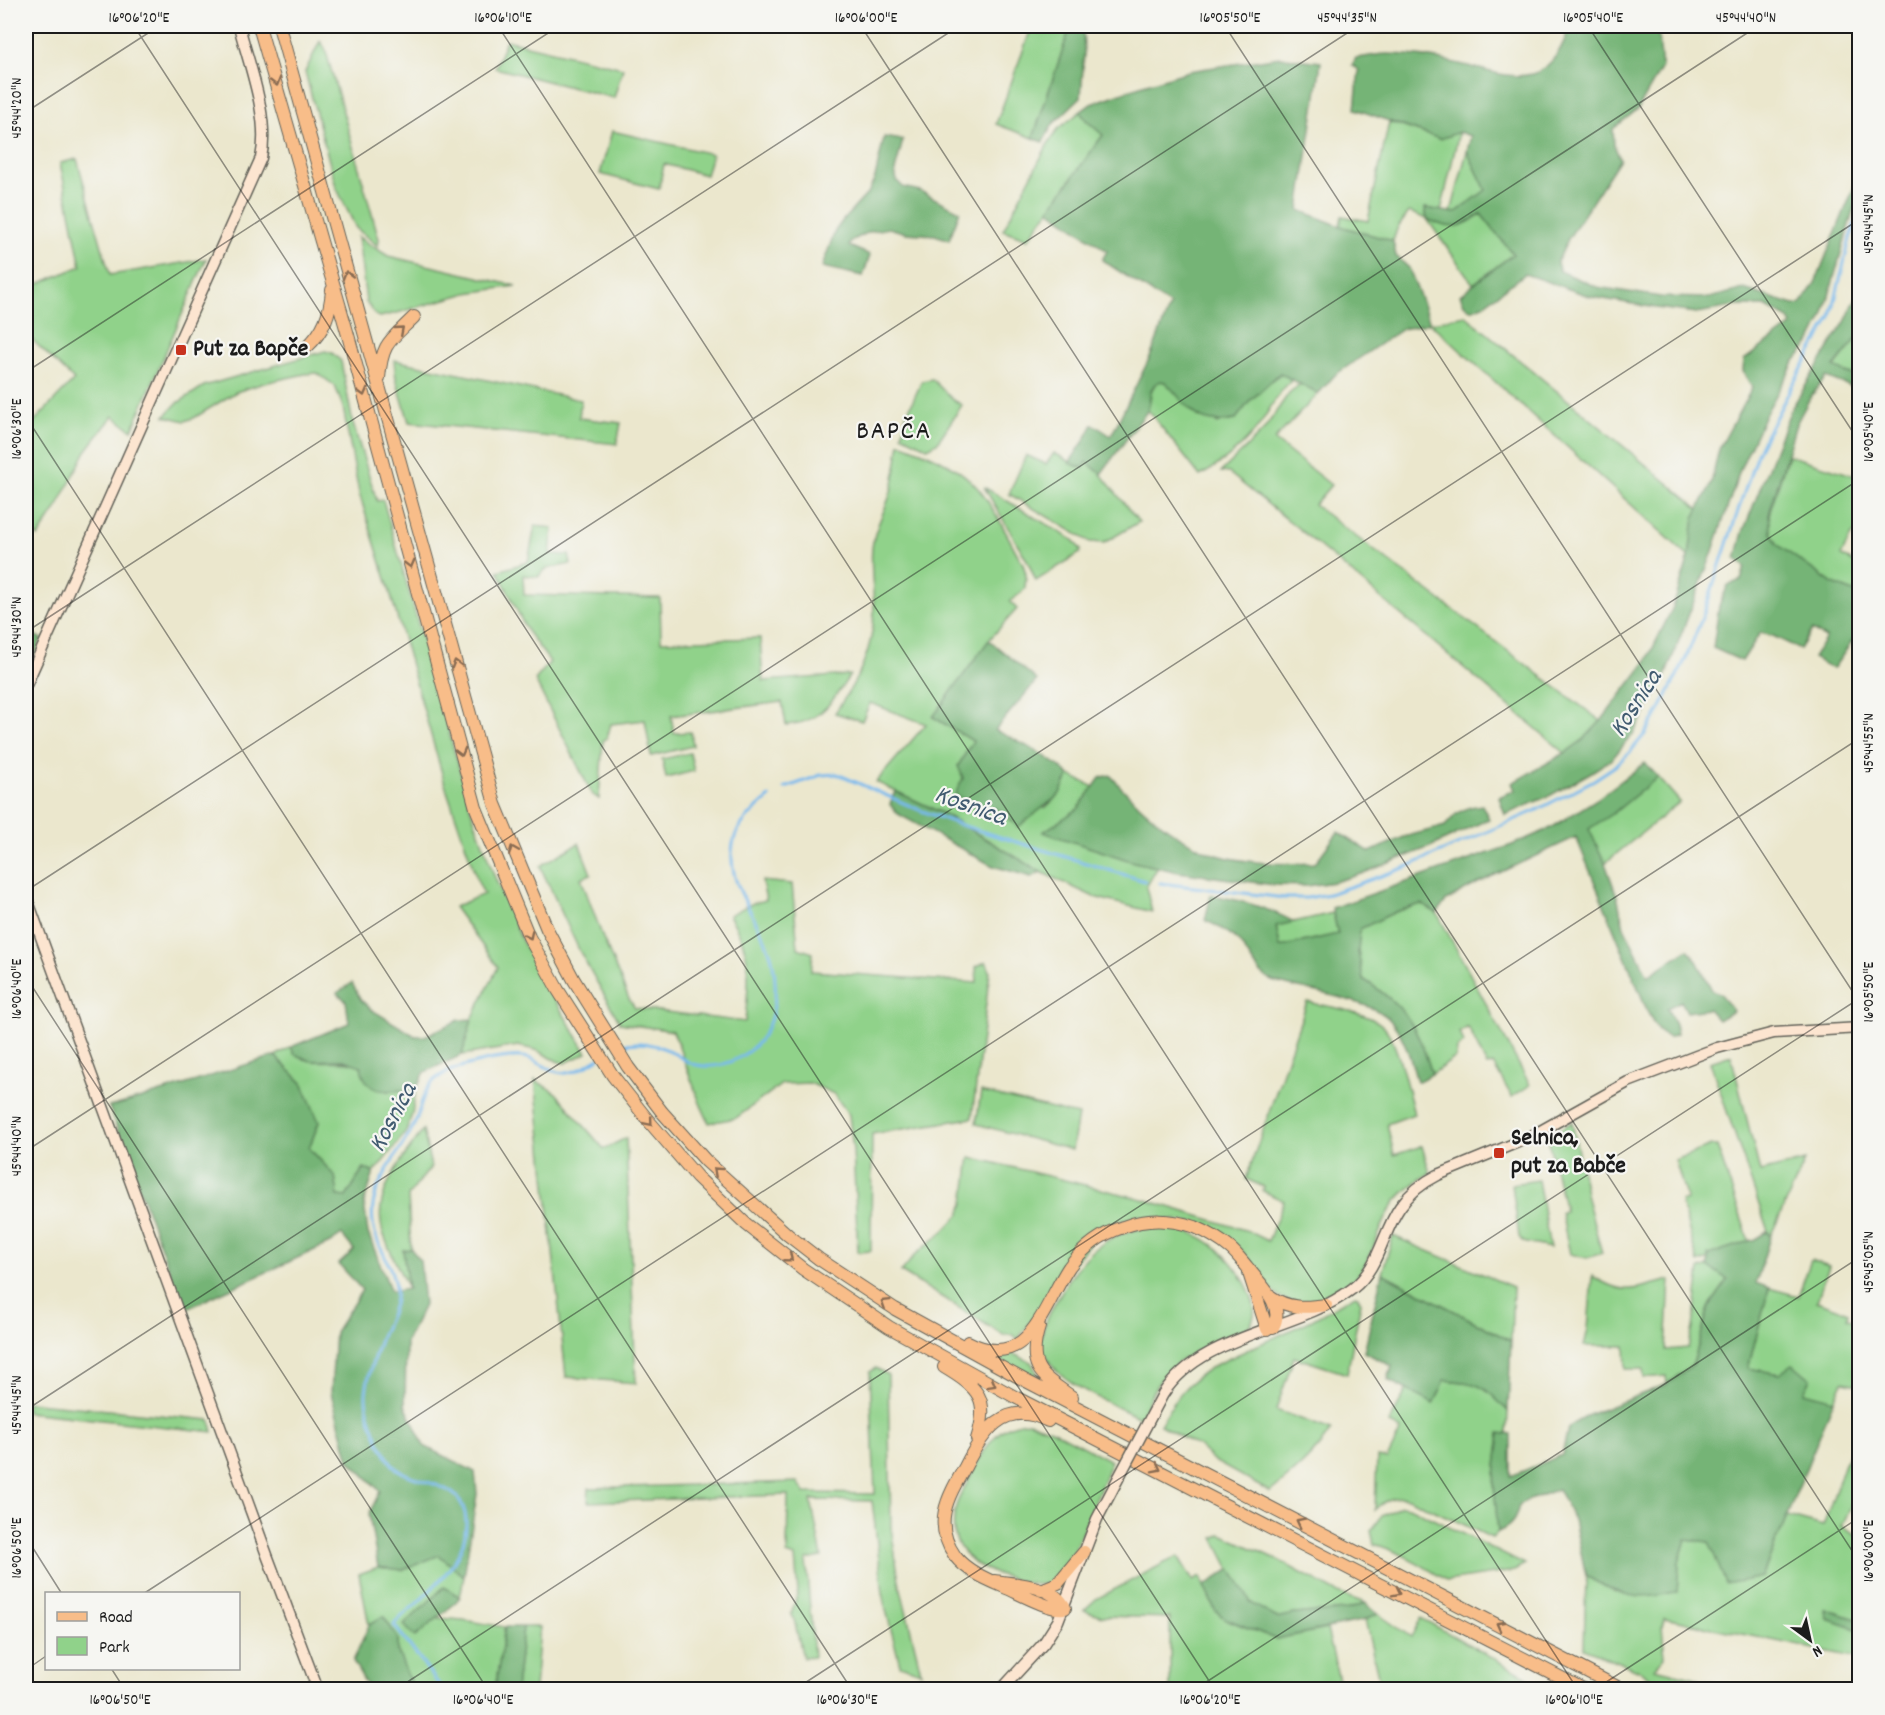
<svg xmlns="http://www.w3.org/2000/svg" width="1885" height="1715" font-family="Dekko,sans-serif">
<rect width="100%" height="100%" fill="#f6f6f2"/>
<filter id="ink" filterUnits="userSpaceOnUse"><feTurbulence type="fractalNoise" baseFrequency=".0167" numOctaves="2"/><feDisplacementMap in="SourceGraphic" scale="12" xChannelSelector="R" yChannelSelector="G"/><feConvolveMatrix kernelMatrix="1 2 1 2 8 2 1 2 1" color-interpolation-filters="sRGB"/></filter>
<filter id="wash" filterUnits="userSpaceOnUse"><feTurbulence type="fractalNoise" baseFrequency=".008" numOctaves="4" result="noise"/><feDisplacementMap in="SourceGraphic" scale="24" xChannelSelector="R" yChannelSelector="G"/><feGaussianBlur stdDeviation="1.35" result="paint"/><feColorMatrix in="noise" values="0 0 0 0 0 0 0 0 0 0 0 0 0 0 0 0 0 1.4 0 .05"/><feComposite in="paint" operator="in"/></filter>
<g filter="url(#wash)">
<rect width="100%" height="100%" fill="#ebe7cd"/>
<path fill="#90d28a" stroke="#567753" stroke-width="1.5" d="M1032 26H1065L1069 31 1033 138 996 124Z
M506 40 623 68 614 98 495 68Z
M320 41 325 48 379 239 378 246 356 228 336 187 305 72Z
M1080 112 1087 121 1103 135 1028 239 1003 230 1048 144 1058 129Z
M1389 122 1440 139 1459 132 1441 211 1425 208 1427 219 1481 214 1513 254 1473 284 1427 219 1409 212 1397 229 1393 241 1340 226 1342 216 1368 221Z
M612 131 712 154 706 175 664 164 659 189 600 174Z
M1467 151 1486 190 1455 213 1451 212Z
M77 159 110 275 206 259 132 430 113 416 86 451 58 506 38 537 26 525V430L74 380 26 334V289L81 266 60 163Z
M358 237 388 256 516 286 467 293 397 313 380 317 375 315 366 302Z
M1465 315 1699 509 1694 518 1689 557 1430 323Z
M1859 336V378L1834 368Z
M325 351 332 353 341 361 353 424 377 501 383 500 471 810 494 875 521 939 550 992 587 1053 565 1063 559 1062 536 1050 518 1046 462 1055 472 1019 498 967 454 907 484 894 478 882 447 791 390 592 359 493 343 407 335 386 317 373 305 374 264 383 236 392 194 418 185 421 165 416 176 404 204 386Z
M394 360 581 400 579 418 621 423 617 444 409 422 396 379Z
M1281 373 1292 380C1277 393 1271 408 1260 424 1245 445 1222 464 1200 476L1148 410C1152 398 1148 387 1160 381L1165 382 1217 423 1235 420 1250 401Z
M932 379 952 399 962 405 937 443 928 448 902 435 906 416 922 381Z
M1300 384 1318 394 1274 440 1331 485 1314 505 1601 721 1583 740 1565 753 1304 533 1229 473 1221 472 1263 431 1289 393Z
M900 443C924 452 953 463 972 482 992 501 1009 540 1023 564L1026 574 1025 589 1010 602 1017 609 989 640 933 717 973 741 958 766 996 808H1045L1059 795 1069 775 1094 787 1078 809 1044 832 1134 862 1158 867 1146 887 1152 912 1094 897 1041 872 944 814 876 782 926 724 870 703 862 721 835 713C857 681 873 652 874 612 874 591 870 570 872 548 874 526 887 509 892 488 896 473 897 457 900 443Z
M1054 453 1082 468 1087 462 1101 474 1139 522 1104 543 1090 542 1009 494 1026 455 1046 464Z
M1788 455 1859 477V527L1850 538 1841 556 1859 565V594L1833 584 1778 545 1771 533 1769 514Z
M984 487 1073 540 1081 550 1080 553 1036 581 1027 560Z
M535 526 553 528 550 554 569 555 571 564 546 569 538 577 523 575 524 595 660 598 661 641 760 638 763 681 850 675C840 690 828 711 810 719 804 723 794 724 786 725L782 702 671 716 674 733 691 732 693 746 651 756 645 720 611 724 607 738 603 741 599 799 592 794 535 680 550 662 527 631 498 571 528 562Z
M690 753 694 771 666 778 662 759Z
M1658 777 1680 802 1605 863 1588 829 1616 811Z
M579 843 591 874 581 878 603 938 629 999 635 1008 745 1022C749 978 754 954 729 915L751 904 766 900 762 881 792 884 798 948 813 953 811 971 977 983 976 967 986 961 990 971 972 1118 872 1134 871 1251 858 1252 853 1150 849 1115 834 1094 810 1083 782 1084 736 1118 709 1123 700 1103 673 1031 620 1023 580 952 540 866Z
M1421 904 1437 913 1530 1085 1512 1097 1493 1064 1487 1066 1468 1027 1460 1032 1464 1043 1457 1048 1456 1057 1432 1074 1425 1052 1372 985 1363 979 1358 951 1359 929 1395 912Z
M1333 913 1338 934 1280 947 1276 926Z
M1307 1002C1328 1007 1366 1011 1383 1026 1398 1041 1408 1092 1414 1114L1387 1124 1394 1155 1422 1146 1430 1173C1417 1181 1405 1189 1395 1202 1369 1240 1373 1290 1315 1301 1306 1303 1292 1303 1284 1299 1267 1291 1261 1276 1251 1262 1239 1245 1219 1231 1200 1223L1140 1216 1120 1221 1098 1232 1017 1340 1014 1335H1003L901 1272 915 1255 945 1230 960 1214 964 1203 970 1157 1146 1200 1248 1231 1268 1241 1284 1201 1263 1191 1264 1187 1246 1179Z
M291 1047C303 1072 338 1055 360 1065 370 1070 379 1083 388 1091L416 1089 412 1114 406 1132 374 1173 364 1168 346 1197 338 1196 335 1176 309 1148 319 1122 302 1083 275 1056Z
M1731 1055 1760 1172 1805 1161 1770 1237 1710 1062Z
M535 1080 556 1093 604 1149 626 1138 636 1383 566 1377Z
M981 1092 1078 1115 1072 1150 976 1124Z
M1572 1122 1587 1198 1602 1253 1587 1258 1570 1254 1561 1212 1565 1211 1548 1139 1555 1135 1554 1133Z
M423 1130 431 1167 408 1196 411 1249 403 1250 408 1289C400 1270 388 1250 382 1229 373 1191 403 1159 423 1130Z
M1711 1146H1717L1749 1241 1709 1255 1708 1259 1698 1263 1681 1202 1687 1200 1675 1160Z
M1538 1180 1550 1248 1523 1242 1519 1237 1512 1184Z
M1162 1227C1179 1228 1196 1233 1210 1243 1230 1255 1271 1308 1247 1328 1214 1342 1178 1354 1157 1385 1150 1395 1146 1407 1140 1418 1113 1404 1057 1383 1046 1355L1038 1352C1042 1327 1049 1313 1062 1291 1086 1250 1111 1228 1162 1227Z
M1393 1236 1513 1287 1511 1341 1382 1273Z
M1811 1260 1829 1266 1817 1301 1848 1312 1847 1318 1859 1321V1385L1843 1382 1834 1400 1804 1392 1779 1374 1748 1368 1769 1288 1798 1296Z
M1708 1266 1728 1280 1709 1307 1693 1364 1667 1384 1666 1376 1644 1378 1643 1369H1626L1625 1346H1584L1588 1329 1592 1276C1626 1297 1633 1289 1670 1280L1666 1350 1688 1348 1693 1328 1700 1269Z
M1355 1295 1358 1296 1361 1302 1347 1374 1294 1357 1276 1410 1331 1430C1315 1455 1294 1473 1270 1492L1214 1461 1201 1448 1160 1425C1177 1396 1185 1383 1215 1365L1312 1320Z
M1009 1352 1031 1362 1038 1375 1033 1376 997 1359V1355Z
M876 1368 888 1375 891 1527 899 1581 921 1672 900 1665 884 1602 872 1501 811 1500 822 1557 806 1560 814 1657 803 1658 795 1623 791 1615 798 1592 795 1557 787 1554 788 1495 588 1502 589 1488 798 1482 805 1493 875 1494 870 1372Z
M1445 1380 1474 1383 1487 1390 1508 1411 1507 1434H1500L1494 1484 1498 1532 1492 1538 1408 1498C1394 1495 1385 1500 1375 1510L1377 1457 1387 1459 1401 1430 1389 1423 1407 1389 1434 1403Z
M26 1402 210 1420 213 1432 26 1412Z
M1029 1422 1052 1430 1111 1461C1101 1485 1071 1571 1051 1582 1039 1588 1022 1581 1010 1578 973 1568 945 1549 956 1506 959 1496 966 1486 970 1477 985 1449 994 1424 1029 1422Z
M1859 1424V1488L1842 1526 1859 1536V1620L1826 1609 1828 1619 1859 1630V1658L1664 1618 1662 1626 1665 1657 1655 1668 1742 1689 1666 1690 1640 1671 1584 1648 1586 1576 1615 1592H1677L1679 1562 1686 1539 1709 1542 1762 1577 1787 1516 1823 1526Z
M1401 1506 1409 1507 1525 1565 1514 1571 1447 1581C1424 1566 1401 1552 1374 1544L1371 1531 1382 1516Z
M1221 1534 1274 1558 1340 1594 1365 1603C1339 1617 1305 1608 1278 1618 1269 1614 1260 1610 1253 1604 1241 1594 1222 1553 1214 1538Z
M439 1555 464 1576 460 1597 444 1587 415 1636 438 1618 463 1620 505 1627 495 1689H413L398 1652V1638L383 1616 369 1625 359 1574 378 1567 403 1570Z
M1178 1556 1193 1581 1200 1577 1215 1610 1224 1618 1235 1623 1276 1639 1327 1629 1341 1689H1170V1618L1102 1616 1084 1610 1096 1599Z
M1378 1614 1411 1637 1421 1618 1549 1689H1381L1365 1620Z
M523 1627H540L535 1689 516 1690Z"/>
<path fill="#74b476" stroke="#486849" stroke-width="1.5" d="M1065 26H1083L1084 53 1081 97 1053 124 1043 142 1033 138 1069 31Z
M1569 26H1654L1658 30 1662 67 1638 109 1613 129 1614 145 1620 159 1568 239 1557 263 1560 271 1597 287 1661 297 1709 298 1744 289 1794 305 1801 304 1815 283 1859 175V195L1852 214 1823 317 1810 343 1795 361 1765 415 1741 467 1712 554 1663 682 1633 734 1612 759 1590 773 1551 795 1505 815 1499 797 1515 790 1512 783 1565 753 1583 740 1601 721 1646 662 1673 607 1689 557 1694 518 1711 484 1719 449 1752 388 1743 371 1744 360 1792 325 1789 319 1765 306H1737L1697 313 1656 308 1592 297 1525 274 1483 305 1471 310 1464 304 1460 295 1513 254 1481 214C1458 229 1453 231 1427 219L1425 208 1455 213 1486 190 1467 151 1471 136 1459 132 1440 139 1355 109 1359 70 1352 65 1356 58C1366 57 1377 54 1387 54 1412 54 1441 59 1464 65 1487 70 1508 80 1532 74 1552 69 1565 44 1569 26Z
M1280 57 1321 62 1299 210 1340 226 1393 241 1396 256 1409 268 1430 323 1402 329 1335 375 1318 394 1280 373 1250 401 1235 420C1194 427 1191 408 1165 382L1160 381 1155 384 1151 390 1148 410 1101 474 1087 462 1083 468 1069 463 1084 441 1093 424 1111 436 1151 355 1170 305 1102 260 1107 251 1049 210 1103 135 1087 121 1080 112 1091 104 1140 86 1189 71Z
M884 137 903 140 895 171 897 181 903 187 920 191 960 211 949 240 935 235 906 233 889 228 869 232 851 241 849 246 870 255 863 276 822 267 835 231 843 220 868 193 875 178Z
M1859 292V336L1834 367 1859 378V390L1826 377 1810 398 1796 424 1769 514 1771 533 1778 545 1833 584 1859 594V644L1853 640 1833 669 1813 658 1826 638 1812 630 1800 649 1773 636 1760 633 1742 661 1713 648 1719 606 1728 585 1741 580 1745 567 1736 559 1743 532 1791 409 1845 322Z
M26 631 42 639 26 673Z
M989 640 1037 680 995 730C1021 743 1048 755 1069 775L1059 795 1018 827 996 808 984 814 955 794 963 778 958 766 973 741 933 717Z
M1645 763 1658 777 1616 811 1589 829 1605 863 1617 896 1624 927 1648 976 1688 949 1697 961 1712 990 1721 994 1733 1011 1718 1020 1708 1009 1687 1012 1681 1001 1667 1008 1675 1024 1677 1034 1669 1038 1658 1030 1649 1015 1576 837 1480 882 1446 901 1437 913 1421 904 1395 912 1360 929 1358 951 1363 979C1408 1008 1416 1025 1432 1074L1417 1082C1411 1060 1405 1035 1388 1018 1370 1000 1300 990 1272 981 1255 972 1250 955 1238 941 1229 931 1216 926 1205 920L1211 895C1241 900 1267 907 1294 922L1276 926 1280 947 1338 934 1332 908 1512 845 1551 828 1597 799Z
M1110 775C1136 805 1168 833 1204 850 1231 863 1285 865 1315 863L1338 832 1370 852 1404 837 1445 826 1457 813 1470 807 1482 805 1489 819 1430 847 1361 874 1334 882 1307 886 1274 885 1178 872 1134 862 1043 832 1078 809 1100 778Z
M895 791 944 814 1041 872 1031 877 993 866 898 814 890 804Z
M352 983 361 1000 372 1010 415 1036H425L459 1020 472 1019 462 1055 425 1072 416 1089C392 1091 365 1098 361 1066L344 1060 311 1061 294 1054 291 1047 349 1023 346 1001 337 993Z
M275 1056 302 1083 319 1122 309 1148 335 1176 338 1196 346 1197 364 1168 374 1173 364 1203 368 1233 391 1292 408 1289 403 1250 411 1249 420 1260 424 1305 406 1342 405 1405 424 1446 475 1472 477 1494 464 1576 439 1555 403 1570 378 1567 369 1514 380 1491 349 1460 331 1393 335 1332 362 1290 339 1264 354 1250 342 1235 330 1243 184 1310 109 1107C165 1093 219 1072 275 1056Z
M1768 1231 1770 1237 1756 1283 1769 1288 1748 1368 1779 1374 1793 1364 1811 1379 1804 1392 1834 1400 1762 1577 1726 1584 1709 1542 1686 1539 1679 1562 1677 1592C1669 1592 1662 1595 1654 1596 1628 1600 1607 1588 1586 1576L1574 1520 1558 1489 1519 1504C1517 1518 1512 1526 1498 1532L1494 1484 1500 1433 1511 1435V1476L1562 1455 1568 1428 1584 1417 1667 1384 1693 1364 1709 1307 1728 1280 1708 1266V1255L1755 1239Z
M1382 1273 1511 1341 1508 1411C1482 1385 1482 1383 1445 1380L1434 1404 1388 1380 1392 1366 1364 1352Z
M1231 1569 1251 1603 1277 1618C1305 1608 1339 1617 1365 1603L1378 1614 1365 1620 1276 1639 1224 1618 1215 1610 1204 1586Z
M444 1587 460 1597 453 1605 415 1637 404 1625Z
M1825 1609 1859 1620V1630L1828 1619Z
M383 1616 398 1638V1652L413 1689H369L353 1661 369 1625Z
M505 1627H523L516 1689H495Z"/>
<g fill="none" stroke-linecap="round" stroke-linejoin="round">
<path stroke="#78b9ed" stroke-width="3" d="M785 788 821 775 837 774 922 811 964 826 1145 881
M1160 883 1285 898H1307L1329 894 1404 868 1537 810 1594 780 1615 766 1630 752 1645 734 1659 711 1686 658 1704 613 1758 451 1792 386 1831 317 1850 238 1860 209
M620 1046C637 1040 658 1044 673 1053 681 1057 689 1064 697 1065 726 1071 757 1052 768 1026 777 1006 777 980 772 959 762 919 718 879 736 834 743 819 757 808 770 797
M443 1690 394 1625C399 1617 407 1612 414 1606 437 1584 466 1559 466 1524 466 1480 422 1487 397 1469 389 1462 384 1452 379 1442 374 1429 365 1409 366 1394 367 1376 375 1355 381 1337 386 1324 393 1313 395 1299 398 1277 385 1259 377 1239 359 1192 397 1161 415 1123 422 1106 422 1087 440 1076 455 1066 510 1053 528 1058 540 1062 553 1074 566 1073 578 1072 589 1064 599 1058"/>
</g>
</g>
<g filter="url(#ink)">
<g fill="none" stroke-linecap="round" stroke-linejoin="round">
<defs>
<path id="secondary" d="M26 685 261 158C270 118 249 65 239 26
M26 896 267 1555 318 1690
M1163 1394C1203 1332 1296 1332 1352 1289 1379 1269 1382 1233 1400 1207 1409 1194 1424 1182 1438 1175L1528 1138 1628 1082 1717 1048 1774 1033 1860 1028
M1001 1690 1044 1643 1058 1621 1097 1519 1119 1477"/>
<path id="primary" d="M259 26 348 335 476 808 529 937 558 990 613 1076 647 1119 697 1177 746 1224 803 1269 889 1327 1015 1397 1585 1690
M279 26 495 804 547 929 574 980 628 1067 662 1112 706 1161 788 1235 819 1259 895 1309 1026 1381 1623 1690
M307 347C324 331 330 314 332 290
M379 378C382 342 390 341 414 317
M1249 1273 1267 1329
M1270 1296C1288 1309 1305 1308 1326 1305
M1039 1327C1026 1368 1042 1376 1072 1397
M968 1342C1029 1374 1043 1306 1069 1267 1082 1249 1101 1234 1123 1227 1146 1218 1172 1219 1195 1227 1207 1232 1219 1239 1230 1248 1237 1254 1242 1261 1248 1268 1259 1283 1286 1306 1273 1327
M944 1367C979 1388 990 1399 977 1439
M994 1581C1016 1584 1055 1585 1065 1608 1051 1611 1022 1595 1009 1589 991 1581 967 1572 955 1556 932 1523 948 1497 965 1467 982 1433 1004 1398 1048 1421
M1041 1590 1058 1583 1084 1552"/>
</defs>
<use href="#secondary" stroke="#64635a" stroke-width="13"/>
<use href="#primary" stroke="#64635a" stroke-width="14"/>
<use href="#secondary" stroke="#fce5d0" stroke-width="10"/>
<use href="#primary" stroke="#f8bd89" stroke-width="12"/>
<defs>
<path id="secondary-bridge" d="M1119 1477 1163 1394"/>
</defs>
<use href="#secondary-bridge" stroke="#64635a" stroke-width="13" stroke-linecap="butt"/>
<use href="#secondary-bridge" stroke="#fce5d0" stroke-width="10"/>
</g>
<defs><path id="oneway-chevron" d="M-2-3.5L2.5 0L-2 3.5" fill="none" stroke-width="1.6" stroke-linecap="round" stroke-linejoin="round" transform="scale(1.5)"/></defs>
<g stroke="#8a6c52">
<use href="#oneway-chevron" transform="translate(276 82) rotate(74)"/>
<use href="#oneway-chevron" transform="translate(347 275) rotate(-106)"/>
<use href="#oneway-chevron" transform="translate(400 330) rotate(-41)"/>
<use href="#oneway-chevron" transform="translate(363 392) rotate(75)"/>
<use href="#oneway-chevron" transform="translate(410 564) rotate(75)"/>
<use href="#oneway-chevron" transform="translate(456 664) rotate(-106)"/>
<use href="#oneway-chevron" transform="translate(461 752) rotate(75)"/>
<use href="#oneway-chevron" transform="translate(513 850) rotate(-112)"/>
<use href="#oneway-chevron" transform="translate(529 935) rotate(65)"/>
<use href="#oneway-chevron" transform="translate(649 1122) rotate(50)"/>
<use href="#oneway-chevron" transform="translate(717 1171) rotate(-138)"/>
<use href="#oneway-chevron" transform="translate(789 1258) rotate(39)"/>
<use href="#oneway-chevron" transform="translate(885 1303) rotate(-148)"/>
<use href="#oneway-chevron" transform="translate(992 1384) rotate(29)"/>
<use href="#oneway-chevron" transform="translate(1157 1468) rotate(27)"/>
<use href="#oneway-chevron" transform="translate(1300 1522) rotate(-153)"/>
<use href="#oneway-chevron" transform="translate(1397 1592) rotate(27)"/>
<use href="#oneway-chevron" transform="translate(1500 1625) rotate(-152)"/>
</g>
</g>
<path fill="none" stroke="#1c1c1c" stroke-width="1.5" stroke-opacity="0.45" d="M134 26 1215 1690M498 26 1578 1690M861 26 1860 1563M1225 26 1860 1003M1588 26 1860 443M26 112 159 26M26 372 559 26M26 417 852 1690M26 632 959 26M26 891 1358 26M26 977 488 1690M26 1151 1758 26M26 1410 1860 219M26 1537 62 1594M143 1594 1860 479M111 1668 125 1690M26 1670 46 1656M395 1690 1860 738M794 1690 1860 998M1194 1690 1860 1257M1594 1690 1860 1517"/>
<g fill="#c8321e" stroke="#f6f6f2" stroke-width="2">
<rect x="175" y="344" width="12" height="12" rx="3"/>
<rect x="1493" y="1147" width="12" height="12" rx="3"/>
</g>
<g text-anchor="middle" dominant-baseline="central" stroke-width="4.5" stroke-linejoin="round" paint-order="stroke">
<g font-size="24" font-weight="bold" fill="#1c1c1c" stroke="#f6f6f2" text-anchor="start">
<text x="193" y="350">Put za Bapče</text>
<text x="1511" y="1139">Selnica,<tspan x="1511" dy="28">put za Babče</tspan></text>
</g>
<g font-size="26" font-style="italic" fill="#415b70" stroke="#f6f6f2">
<text transform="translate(1637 704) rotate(-57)">Kosnica</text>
<text transform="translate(970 807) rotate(20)">Kosnica</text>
<text transform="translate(394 1118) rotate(-62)">Kosnica</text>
</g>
<g font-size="27" letter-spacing="1.5" fill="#1c1c1c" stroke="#f6f6f2">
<text x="894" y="432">BAPČA</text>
</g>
</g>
<rect width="1885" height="1715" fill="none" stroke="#f6f6f2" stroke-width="66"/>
<rect x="45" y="1592" width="195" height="78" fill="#f6f6f2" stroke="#9f9f9c" stroke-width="1.5"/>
<rect x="57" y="1612" width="30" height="9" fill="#f8bd89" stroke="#9f9f9c" stroke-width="1.5"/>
<text x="99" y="1622" font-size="18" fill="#1c1c1c">Road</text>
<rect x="57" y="1637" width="30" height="18" fill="#90d28a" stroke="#9f9f9c" stroke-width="1.5"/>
<text x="99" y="1652" font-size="18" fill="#1c1c1c">Park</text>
<g transform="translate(1810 1640) rotate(147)" stroke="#f6f6f2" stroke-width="4.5" paint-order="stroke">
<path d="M0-4.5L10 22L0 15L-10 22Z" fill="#1c1c1c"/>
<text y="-9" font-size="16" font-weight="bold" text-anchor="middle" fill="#1c1c1c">N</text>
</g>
<rect x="33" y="33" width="1819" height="1649" fill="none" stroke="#1c1c1c" stroke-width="2"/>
<g font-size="15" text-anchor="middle" fill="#1c1c1c">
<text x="139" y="22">16°06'20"E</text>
<text x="503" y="22">16°06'10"E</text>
<text x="866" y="22">16°06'00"E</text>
<text x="1230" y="22">16°05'50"E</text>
<text x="1347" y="22">45°44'35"N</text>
<text x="1593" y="22">16°05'40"E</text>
<text x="1746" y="22">45°44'40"N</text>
<text transform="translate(16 108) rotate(-90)" y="5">45°44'20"N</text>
<text transform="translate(1868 224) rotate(-90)" y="5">45°44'45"N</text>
<text transform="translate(16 429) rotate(-90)" y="5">16°06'30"E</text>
<text transform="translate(1868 432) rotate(-90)" y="5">16°05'40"E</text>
<text transform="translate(16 627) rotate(-90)" y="5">45°44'30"N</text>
<text transform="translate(1868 743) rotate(-90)" y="5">45°44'55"N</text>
<text transform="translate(16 989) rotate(-90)" y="5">16°06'40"E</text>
<text transform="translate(1868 992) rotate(-90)" y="5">16°05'50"E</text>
<text transform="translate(16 1146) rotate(-90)" y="5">45°44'40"N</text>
<text transform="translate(1868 1262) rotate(-90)" y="5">45°45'05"N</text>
<text transform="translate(16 1405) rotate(-90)" y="5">45°44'45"N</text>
<text transform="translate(16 1548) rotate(-90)" y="5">16°06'50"E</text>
<text transform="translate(1868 1551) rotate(-90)" y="5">16°06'00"E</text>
<text x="120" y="1704">16°06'50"E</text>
<text x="483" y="1704">16°06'40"E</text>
<text x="847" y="1704">16°06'30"E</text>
<text x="1210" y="1704">16°06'20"E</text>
<text x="1574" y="1704">16°06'10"E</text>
</g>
</svg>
